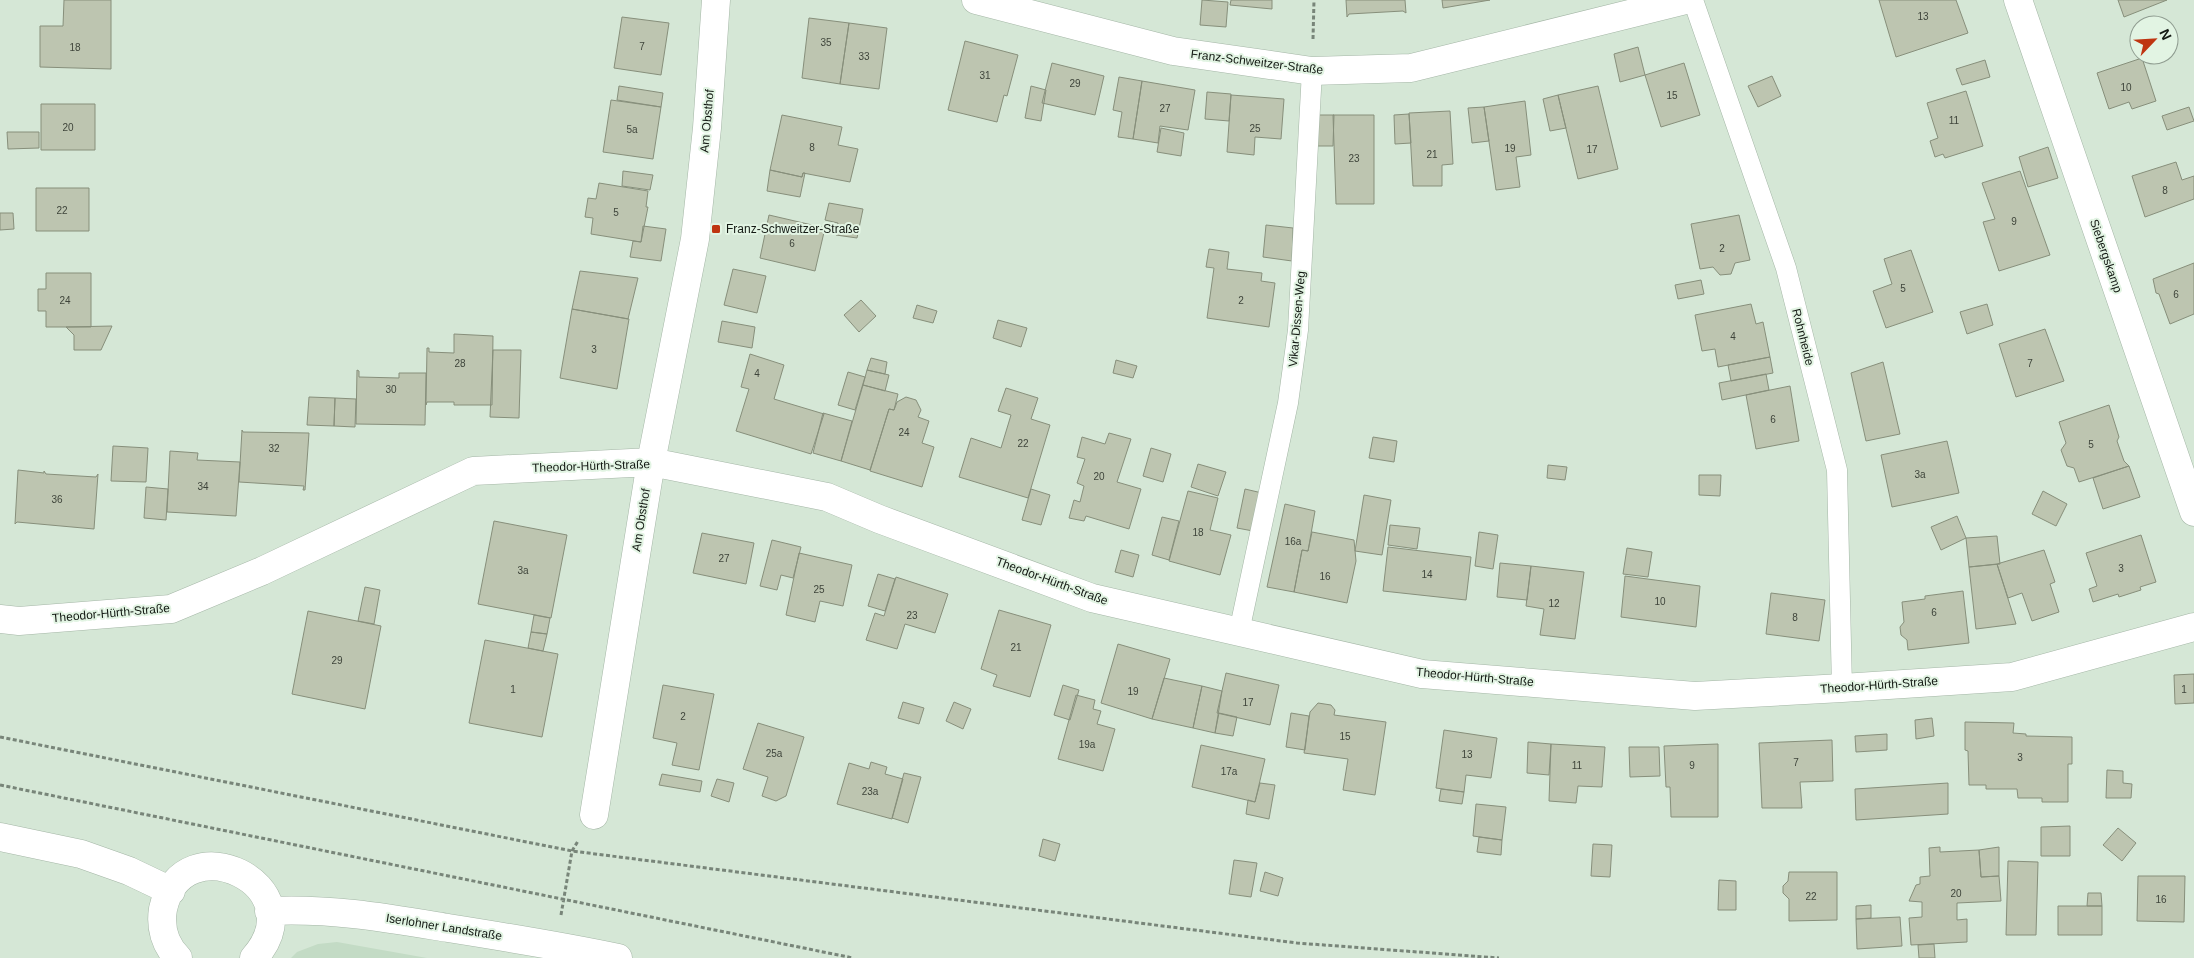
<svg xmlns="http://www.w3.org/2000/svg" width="2194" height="958" font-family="Arial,sans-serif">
<rect width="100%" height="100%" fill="#d5e7d6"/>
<path fill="#c3dbc5" d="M337 942 427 958H291L297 952 318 944Z"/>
<path fill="#bdc5b0" stroke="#878f7b" d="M64 0H111V69L40 67V26H63Z
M1202 0 1228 2 1226 27 1200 25Z
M1231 0H1272V9L1230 5Z
M1346 0H1405L1406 13 1403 11 1349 14 1347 17Z
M1442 0H1490L1443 8Z
M1879 0H1956L1968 33 1896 57Z
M2118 0H2167L2124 17Z
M622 17 669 23 661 75 614 68Z
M809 18 849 23 840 84 802 78Z
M849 23 887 28 879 89 840 84Z
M965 41 1018 55 1007 96 1004 95 997 122 948 110Z
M1638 47 1645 75 1620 82 1614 54Z
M2142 58 2156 101 2132 109 2129 102 2109 109 2097 73Z
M1985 60 1990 77 1962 85 1956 69Z
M1052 63 1104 76 1095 115 1042 103Z
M1684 63 1700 115 1661 127 1645 75Z
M1772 76 1781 96 1758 107 1748 86Z
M1119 77 1142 81 1133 139 1118 137 1122 112 1113 110Z
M1142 81 1195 90 1188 130 1160 126 1158 143 1133 139Z
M619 86 663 93 661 107 617 100Z
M1031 86 1046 90 1041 121 1025 118Z
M1598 86 1618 169 1578 179 1558 95Z
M1966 91 1983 146 1945 158 1943 154 1935 157 1930 141 1938 138 1927 103Z
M1207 92 1231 94 1229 121 1205 119Z
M1231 95 1284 99 1281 139 1255 137 1254 155 1227 152Z
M1558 95 1566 128 1550 131 1543 99Z
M611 100 661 107 653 159 603 152Z
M1525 101 1531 155 1516 157 1520 187 1496 190 1484 107Z
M41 104H95V150H41Z
M1484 107 1489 141 1472 143 1468 108Z
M2189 107 2194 121 2167 130 2162 116Z
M1450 111 1453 164 1442 165V186H1413L1409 113Z
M1409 114 1411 143 1395 144 1394 115Z
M782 115 842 127 838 145 858 149 850 182 803 173 802 177 770 170Z
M1314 115H1334L1333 146H1312Z
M1333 115H1374V204H1336Z
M1161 128 1184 133 1181 156 1157 152Z
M7 132H39V148L8 149Z
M2048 147 2058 178 2028 187 2019 157Z
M2176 162 2182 180 2194 176V199L2145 217 2132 176Z
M770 170 802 177 803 173H805L800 197 767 191Z
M623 171 653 175 650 190 622 186Z
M2020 171 2050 255 1999 271 1983 222 1995 219 1982 183Z
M599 183 648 191 646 207H648L641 242 591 234 593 218 585 217 588 198 596 199Z
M36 188H89V231H36Z
M829 203 863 209 857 238 836 235 838 223 825 220Z
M0 213H13L14 229 0 230Z
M769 215 825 228 815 271 760 258Z
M1739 215 1750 260 1735 263 1731 274 1720 275 1713 267 1700 269 1691 224Z
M1266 225 1293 228 1292 261 1263 257Z
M643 226 666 229 661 261 630 257 633 241 641 242Z
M1209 249 1229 252 1227 269 1262 273 1261 281 1275 283 1269 327 1207 318 1214 268 1206 267Z
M1911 250 1933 312 1886 328 1873 291 1892 284 1884 259Z
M2194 263V314L2170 324 2159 294 2156 293 2153 279Z
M733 269 766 276 757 313 724 305Z
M580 271 638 278 628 319 572 309Z
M46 273H91V327H46V311H38V289H46Z
M1701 280 1704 294 1678 299 1675 285Z
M861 300 876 316 859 332 844 315Z
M1751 304 1756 324 1763 322 1770 357 1718 367 1715 349 1702 351 1695 315Z
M1987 304 1993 325 1967 334 1960 312Z
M917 305 937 311 933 323 913 318Z
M572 309 629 319 617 389 560 378Z
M998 320 1027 328 1021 347 993 338Z
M722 321 755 327 752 348 718 342Z
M112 326 101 350H74V335L66 327Z
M2045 329 2064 381 2016 397 1999 344Z
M454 334 493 336 492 405H454V402H427L426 405 427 348H429V352L454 353Z
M493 350H521L519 418 490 417Z
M750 354 784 365 774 399 824 414 811 454 736 431 749 389 741 387Z
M1770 357 1773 373 1731 381 1728 365Z
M871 358 887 362 885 374 867 370Z
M1116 360 1137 366 1133 378 1113 373Z
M1883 362 1900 434 1866 441 1851 373Z
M357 370 359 371V377L399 378V373H426L425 425 356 424Z
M867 370 889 375 885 391 863 385Z
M848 372 865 377 855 410 838 405Z
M1766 374 1769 390 1722 400 1719 383Z
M863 385 898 394 894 410 889 409 870 470 841 461Z
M1790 386 1799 441 1756 449 1746 395Z
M1006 388 1038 398 1031 419 1050 425 1028 498 959 477 971 438 1001 448 1011 415 998 411Z
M309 397 335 398 334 426 307 425Z
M906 397 916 400 921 410 918 417 929 421 922 443 934 447 922 487 870 471 889 409 894 410 897 402Z
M335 398 356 399 355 427 334 426Z
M2109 405 2119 437 2117 441 2124 461 2129 466 2079 482 2074 468 2067 466 2061 450 2066 443 2059 422Z
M823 413 852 421 841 461 813 453Z
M242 430 243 432 309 433 305 490H303L304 486 239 482Z
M1109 433 1131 439 1117 482 1141 489 1129 529 1086 516 1084 521 1069 518 1074 500 1080 502 1084 486 1077 483 1085 459 1077 457 1082 437 1105 444Z
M1373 437 1397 441 1394 462 1369 458Z
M1947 441 1959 493 1892 507 1881 455Z
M113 446 148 448 146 482 111 481Z
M1151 448 1171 454 1163 482 1143 476Z
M170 451 198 453 197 460 240 462 236 516 167 512Z
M1198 464 1226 472 1218 496 1191 487Z
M1548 465 1567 467 1565 480 1547 478Z
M2129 466 2140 497 2103 509 2093 478Z
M18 470 44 473V471L46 474 96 477 98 474 94 529 17 522 15 524Z
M1699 475H1721L1720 496 1699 495Z
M146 487 168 489 166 520 144 518Z
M1031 489 1050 495 1041 525 1022 520Z
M1245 489 1262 493 1253 531 1237 528Z
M1188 491 1218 498 1210 530 1231 535 1220 575 1169 561Z
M2043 491 2067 504 2056 526 2032 514Z
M1364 495 1391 500 1382 555 1355 551Z
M1285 504 1315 511 1308 551 1302 550 1294 592 1267 587Z
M1957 516 1966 538 1941 550 1931 527Z
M1162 517 1179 521 1169 560 1152 555Z
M494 521 567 535 551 618 478 604Z
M1390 525 1420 528 1417 549 1388 545Z
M1312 532 1354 540 1356 561 1347 603 1294 592 1302 550 1308 551Z
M1479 532 1498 535 1493 569 1475 566Z
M702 533 754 543 746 584 693 573Z
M2141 535 2156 582 2140 587 2141 590 2119 597 2118 594 2093 602 2089 589 2097 586 2086 553Z
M1997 536 2000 564 1969 567 1966 538Z
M772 540 801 547 793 578 781 575 777 590 760 586Z
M1388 547 1471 557 1466 600 1383 591Z
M1627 548 1652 552 1648 577 1623 574Z
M1121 550 1139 555 1133 577 1115 572Z
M2044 550 2055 582 2050 584 2059 612 2032 621 2022 593 2008 598 1997 564Z
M799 553 852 565 843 606 820 601 815 622 786 615Z
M1500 563 1531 566 1527 600 1497 597Z
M1997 564 2016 624 1976 629 1969 567Z
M1531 566 1584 572 1575 639 1540 635 1544 609 1526 606Z
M878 574 895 579 885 611 868 606Z
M1625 576 1700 586 1696 627 1621 617Z
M896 577 948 594 935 633 905 624 897 649 866 640 875 613 884 616Z
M365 587 380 590 374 624 358 621Z
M1963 591 1969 643 1908 650 1907 640 1901 635 1900 627 1904 622 1902 602 1925 599V596Z
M1771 593 1825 600 1819 641 1766 634Z
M999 610 1051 625 1030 697 993 686 997 675 981 669Z
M308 611 381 626 365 709 292 694Z
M534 615 550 618 547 634 531 632Z
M531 632 547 634 543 651 528 648Z
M485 640 558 654 542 737 469 723Z
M1118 644 1170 659 1152 719 1101 703Z
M1226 673 1279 685 1270 725 1217 713Z
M2194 674V703L2175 704 2174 675Z
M1164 678 1202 686 1193 728 1152 719Z
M663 685 714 694 699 770 672 765 677 743 653 738Z
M1063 685 1079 690 1070 720 1054 715Z
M1202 686 1222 691 1215 733 1193 728Z
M1076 695 1095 700 1093 709 1101 711 1097 724 1115 729 1103 771 1058 759Z
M903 702 924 708 919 724 898 718Z
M954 702 971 709 963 729 946 721Z
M1318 703 1331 705 1335 710 1334 715 1386 722 1375 795 1343 790 1348 759 1304 753 1310 712Z
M1219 713 1237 717 1233 736 1215 733Z
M1291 713 1309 716 1305 750 1286 747Z
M1932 718 1934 736 1916 739 1915 720Z
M1965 722 2014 723 2013 733 2026 734V736L2072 737V764H2068V802H2042V798H2018L2017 789H1986V785H1969L1968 751 1965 750Z
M758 723 804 737 786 796 776 801 762 796 768 777 743 769Z
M1444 730 1497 738 1491 778 1466 775 1464 792 1436 788Z
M1887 734V750L1856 752 1855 736Z
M1832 740 1833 781 1800 782 1802 808H1762L1759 743Z
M1528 742 1551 744 1549 775 1527 773Z
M1551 744 1605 747 1602 787 1578 786 1576 803 1549 801Z
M1718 744V817H1671L1670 787H1666L1664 746Z
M1201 745 1265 759 1255 802 1192 787Z
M1629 747H1659L1660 776 1630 777Z
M871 762 887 767 885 774 903 779 892 819 837 804 849 763 869 769Z
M2107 770 2123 771V783L2132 784 2131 798H2106Z
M904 773 921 777 908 823 892 818Z
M662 774 702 781 700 792 659 785Z
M717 779 734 783 729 802 711 796Z
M1260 783 1275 785 1269 819 1246 814 1248 800 1255 802Z
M1948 783V814L1856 820 1855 789Z
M1441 789 1464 792 1462 804 1439 801Z
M1476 804 1506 807 1502 840 1473 836Z
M2070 826V856H2041V827Z
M2118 828 2136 843 2122 861 2103 845Z
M1479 837 1502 840 1501 855 1477 852Z
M1043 839 1060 844 1055 861 1039 856Z
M1593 844 1612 845 1610 877 1591 876Z
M1940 847V852L1979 850 1981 877 1999 876 2001 901 1957 903V920L1967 919V942L1911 945 1909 918 1922 917V902L1909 901 1916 885 1920 884V877L1930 876 1929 848Z
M1999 847V876L1981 877 1979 850Z
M1234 860 1257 863 1251 897 1229 894Z
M2008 861 2038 862 2036 935H2006Z
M1265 872 1283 878 1278 896 1260 891Z
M1789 872H1837V920L1789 921V899L1783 893V886L1788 881Z
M2138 876H2185L2184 922 2137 921Z
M1719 880 1736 881V910H1718Z
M2088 893H2101L2102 906H2087Z
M1871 905V918L1856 919V906Z
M2058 906H2102V935H2058Z
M1900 917 1902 946 1857 949 1856 919Z
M1934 944 1935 958H1919L1918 945Z"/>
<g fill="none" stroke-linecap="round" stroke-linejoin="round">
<defs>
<path id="service" d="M1693 0 1786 268 1837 470 1842 688
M1239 632 1288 403 1298 330 1312 71"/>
<path id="minor" d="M976 0 1173 51 1312 71 1411 68 1686 0
M2018 0 2194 512
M0 619 19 621 171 609 262 571 473 471 651 462 827 497 879 519 1092 598 1422 674 1695 696 1842 688 2012 677 2194 627
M594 815 651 462 695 239 707 128 716 0"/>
<path id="primary" d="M0 837 81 854 129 871 171 891
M269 911C332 908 387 918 448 928 505 937 561 946 618 958
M178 958C165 945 160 927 163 909 182 821 318 885 254 958"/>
</defs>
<use href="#service" stroke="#a4b6a6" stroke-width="21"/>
<use href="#minor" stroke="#a4b6a6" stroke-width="29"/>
<use href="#primary" stroke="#a4b6a6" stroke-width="29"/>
<path stroke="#788579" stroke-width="3" stroke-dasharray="4 2.5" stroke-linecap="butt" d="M1313 39 1314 0
M0 737 572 851 1297 943 1499 958
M0 785 853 958
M561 915 572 851 578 841"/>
<use href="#service" stroke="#fff" stroke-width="20"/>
<use href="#minor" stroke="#fff" stroke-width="28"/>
<use href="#primary" stroke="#fff" stroke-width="28"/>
</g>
<rect fill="#bf3511" stroke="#e2f4e3" stroke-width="2" x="711" y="224" width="10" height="10" rx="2.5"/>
<g text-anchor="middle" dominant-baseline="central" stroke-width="4" stroke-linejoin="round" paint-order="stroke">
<g font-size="10" fill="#3e443a">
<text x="1923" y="16">13</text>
<text x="826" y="42">35</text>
<text x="642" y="46">7</text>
<text x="75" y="47">18</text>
<text x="864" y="56">33</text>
<text x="985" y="75">31</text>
<text x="1075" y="83">29</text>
<text x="2126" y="87">10</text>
<text x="1672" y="95">15</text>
<text x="1165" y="108">27</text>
<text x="1954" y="120">11</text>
<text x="68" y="127">20</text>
<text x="1255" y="128">25</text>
<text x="632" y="129">5a</text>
<text x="812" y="147">8</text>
<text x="1510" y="148">19</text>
<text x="1592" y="149">17</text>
<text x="1432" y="154">21</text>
<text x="1354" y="158">23</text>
<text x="2165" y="190">8</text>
<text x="62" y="210">22</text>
<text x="616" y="212">5</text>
<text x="2014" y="221">9</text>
<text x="792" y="243">6</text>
<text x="1722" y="248">2</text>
<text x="1903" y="288">5</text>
<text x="2176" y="294">6</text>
<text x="65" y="300">24</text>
<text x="1241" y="300">2</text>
<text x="1733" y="336">4</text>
<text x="594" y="349">3</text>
<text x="460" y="363">28</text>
<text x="2030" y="363">7</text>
<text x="757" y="373">4</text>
<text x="391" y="389">30</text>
<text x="1773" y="419">6</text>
<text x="904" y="432">24</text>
<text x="1023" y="443">22</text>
<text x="2091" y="444">5</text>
<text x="274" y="448">32</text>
<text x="1920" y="474">3a</text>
<text x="1099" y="476">20</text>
<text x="203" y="486">34</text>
<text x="57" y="499">36</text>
<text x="1198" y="532">18</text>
<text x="1293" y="541">16a</text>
<text x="724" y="558">27</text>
<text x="2121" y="568">3</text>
<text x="523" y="570">3a</text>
<text x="1427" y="574">14</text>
<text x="1325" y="576">16</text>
<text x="819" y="589">25</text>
<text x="1660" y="601">10</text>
<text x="1554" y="603">12</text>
<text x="1934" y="612">6</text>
<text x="912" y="615">23</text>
<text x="1795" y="617">8</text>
<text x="1016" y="647">21</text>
<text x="337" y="660">29</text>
<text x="513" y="689">1</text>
<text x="2184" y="689">1</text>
<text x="1133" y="691">19</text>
<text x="1248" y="702">17</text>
<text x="683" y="716">2</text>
<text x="1345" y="736">15</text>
<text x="1087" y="744">19a</text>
<text x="774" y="753">25a</text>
<text x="1467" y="754">13</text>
<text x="2020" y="757">3</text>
<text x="1796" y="762">7</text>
<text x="1577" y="765">11</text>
<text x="1692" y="765">9</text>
<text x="1229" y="771">17a</text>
<text x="870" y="791">23a</text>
<text x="1956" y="893">20</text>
<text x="1811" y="896">22</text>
<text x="2161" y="899">16</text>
</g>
<g font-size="12" fill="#131913" stroke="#e2f4e3">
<text transform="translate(1257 62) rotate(7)">Franz-Schweitzer-Straße</text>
<text transform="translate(707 121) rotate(-85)">Am Obsthof</text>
<text transform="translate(2106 256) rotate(71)">Siebergskamp</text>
<text transform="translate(1297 319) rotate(-85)">Vikar-Dissen-Weg</text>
<text transform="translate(1803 337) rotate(76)">Rohnheide</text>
<text transform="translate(591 466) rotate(-2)">Theodor-Hürth-Straße</text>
<text transform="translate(641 520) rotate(-81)">Am Obsthof</text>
<text transform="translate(1052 581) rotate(20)">Theodor-Hürth-Straße</text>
<text transform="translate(111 613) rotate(-5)">Theodor-Hürth-Straße</text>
<text transform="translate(1475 677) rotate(5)">Theodor-Hürth-Straße</text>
<text transform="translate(1879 685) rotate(-4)">Theodor-Hürth-Straße</text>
<text transform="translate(444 927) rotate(9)">Iserlohner Landstraße</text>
</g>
<g font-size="12" fill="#131913" stroke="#e2f4e3" text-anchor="start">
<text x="726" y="229">Franz-Schweitzer-Straße</text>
</g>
</g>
<g transform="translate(2154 40) rotate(65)"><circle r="24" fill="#e2f4e3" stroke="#8f9c90"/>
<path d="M0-4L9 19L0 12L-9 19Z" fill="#bf3511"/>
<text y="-8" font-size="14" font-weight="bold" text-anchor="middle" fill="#131913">N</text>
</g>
</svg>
